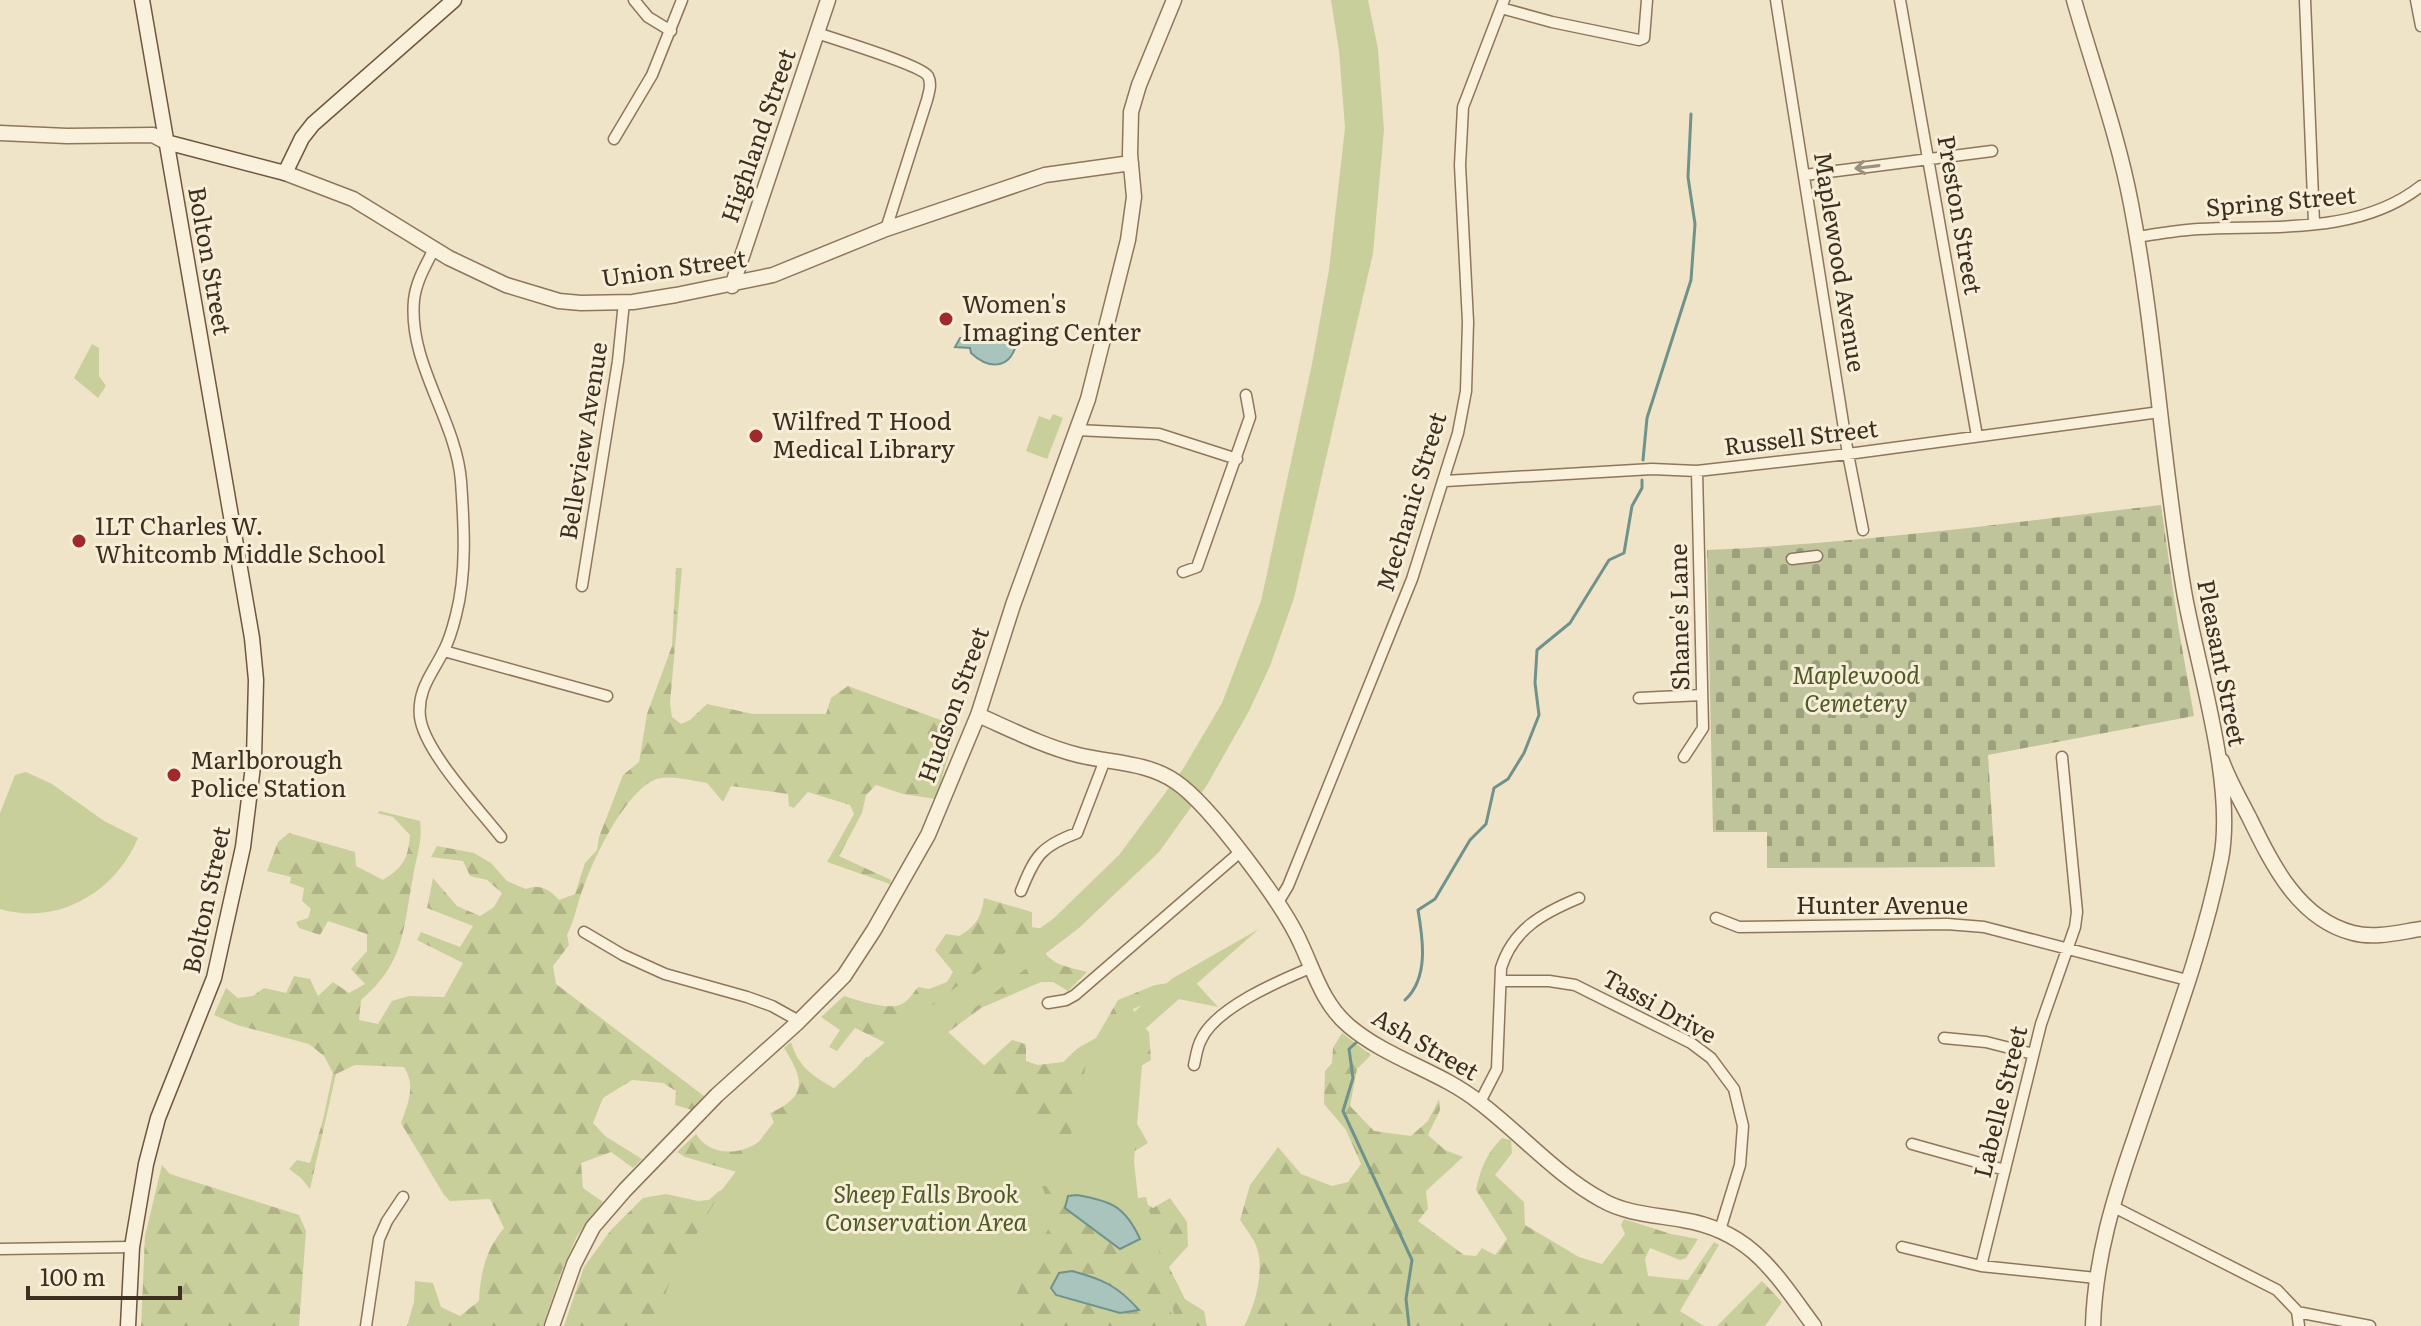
<svg xmlns="http://www.w3.org/2000/svg" width="2421" height="1326" viewBox="0 0 2421 1326" font-family="Literata,serif">
<style>
.forest{fill:url(#forest-firs)}
.cemetery{fill:url(#cemetery-stones)}
.park{fill:#c9cf9b}
.water{fill:#a9c4bc;stroke:#6f938a;stroke-width:2}
.lines{fill:none;stroke-linecap:round;stroke-linejoin:round}
.stream{stroke:#6f938a;stroke-width:3}
.minor-casing{stroke:#8d765c;stroke-width:13}
.tertiary-casing{stroke:#8d765c;stroke-width:17}
.secondary-casing{stroke:#6f573f;stroke-width:17}
.minor{stroke:#faf1dc;stroke-width:10}
.tertiary{stroke:#faf1dc;stroke-width:14}
.secondary{stroke:#faf1dc;stroke-width:14}
.oneway{stroke:#9c907e}
.poi-dot{fill:#9e2a2b;stroke:#f7eed8;stroke-width:3}
.labels{text-anchor:middle;stroke-width:6;stroke-linejoin:round;paint-order:stroke}
.street-label{font-size:24px;fill:#3d2e20;stroke:#f7eed8}
.poi-label{font-size:24px;fill:#3d2e20;stroke:#f7eed8;text-anchor:start}
.park-label{font-size:24px;font-style:italic;fill:#4d5a26;stroke:#f7eed8}
</style>
<defs>
<pattern id="forest-firs" width="22" height="20" patternUnits="userSpaceOnUse" patternTransform="scale(2)"><rect width="22" height="20" fill="#c9cf9b"/><path d="M5 1l3.5 6h-7zM16 11l3.5 6h-7z" fill="#aeb285"/></pattern>
<pattern id="cemetery-stones" width="16" height="16" patternUnits="userSpaceOnUse" patternTransform="scale(2)"><rect width="16" height="16" fill="#bfc49a"/><path d="M2 7V4a2 2 0 0 1 4 0v3zM10 15v-3a2 2 0 0 1 4 0v3z" fill="#9ca07d"/></pattern>
</defs>
<rect width="100%" height="100%" fill="#f0e4c8"/>
<!-- forest -->
<path class="forest" d="M676 568H682L670 703 672 717 681 724 690 720 707 704 753 714H826L831 698 848 686 957 726 936 799 903 794 876 785 866 795 862 813 839 856 891 880 890 884 827 862 854 814 850 805 808 792 794 808 789 806 788 794 731 786 723 802 707 783C691 781 667 773 652 781 624 796 596 854 585 883 577 902 576 917 567 935L569 945 553 966 556 984 704 1096 692 1110 675 1105 676 1091 663 1083 632 1080 603 1098 593 1123 605 1136 642 1159 633 1168 611 1152 581 1163 583 1188 603 1202 577 1236 562 1270 543 1326H407L414 1302 415 1281 433 1283 441 1307 460 1316 479 1301C480 1274 486 1249 504 1228L490 1199 450 1201 444 1195 401 1123C408 1103 416 1086 404 1067L355 1065 336 1074 310 1189 301 1178 289 1169 297 1160 310 1163 323 1120 333 1073 324 1056 309 1044 237 1025 214 1015 226 988 238 998 253 996 264 988 286 993 294 976 310 979 318 996 333 982 349 993 365 984 351 969 367 951V934L328 921 320 935 299 928 296 922 308 918 311 909 302 901 304 888 290 883 291 877 267 871 278 842 289 833 355 852 356 866 383 880C404 867 408 858 410 835L393 817 377 813 380 811 420 821C423 841 416 857 413 877 403 929 405 963 361 1000L359 1020 378 1024 392 1001 409 996 444 997 463 963 417 940 421 932 460 947 473 926 427 908 433 878 457 906 480 916 494 907 502 893 487 880 470 876 463 861 431 857 437 846 474 853 491 863 507 881 526 889C541 884 549 889 559 900L575 894 585 863 597 850 599 837 623 775 639 762 647 714 672 646Z
M984 898 1032 912V927L1059 932 1043 949C1051 966 1070 967 1087 972L1068 991 1053 982H1041L981 1008 931 1045 977 1072 1012 1040 1026 1044V1061L1038 1065 1063 1062 1078 1048 1096 1038 1118 1000 1155 985 1176 982 1188 974 1218 1007 1164 996 1133 1009 1136 1019 1149 1032 1151 1060 1136 1069 1132 1115 1148 1143 1125 1157 1132 1194 1153 1208 1170 1198 1187 1222 1188 1246 1169 1267 1185 1299 1204 1311 1207 1326H564L584 1267 611 1230 643 1198 666 1194 698 1201 709 1200 719 1191 739 1186 740 1173 685 1157 677 1152 696 1134C715 1164 759 1152 775 1125L770 1113C808 1096 804 1080 784 1048L791 1042C799 1068 813 1076 837 1090L866 1057H879L886 1043 855 1028 837 1051 829 1047 840 1030 821 1017 844 996C856 1000 888 1010 900 1005 908 1002 913 993 918 987L929 989 947 982 953 972 935 950 946 934 959 936C976 926 981 918 984 898Z
M1342 1033 1371 1055 1357 1069 1350 1106 1374 1131 1411 1136 1428 1121 1439 1099 1440 1110 1428 1135 1445 1150 1463 1157 1426 1191 1428 1209 1418 1221 1464 1255 1476 1256 1482 1248 1495 1255 1507 1239 1476 1190C1481 1168 1486 1154 1502 1138L1511 1140 1512 1153 1495 1175 1524 1202 1525 1225 1579 1257 1602 1264 1625 1234 1621 1225 1624 1219 1671 1234 1698 1239 1686 1258 1680 1260 1650 1248 1645 1259 1648 1276 1688 1280 1714 1242 1719 1245 1680 1311 1704 1326H1244C1256 1304 1266 1266 1255 1243 1251 1235 1245 1228 1240 1220L1250 1185 1278 1147 1301 1174 1332 1186 1348 1182 1361 1164 1346 1130 1324 1104 1325 1071 1332 1063 1333 1048Z
M162 1165 170 1174 299 1215 306 1231 299 1326H141L145 1236Z
M1762 1281 1782 1302 1765 1326H1717Z"/>
<!-- cemetery -->
<path class="cemetery" d="M2161 505 2178 625 2194 716 1988 755 1995 867 1767 868V832H1713L1707 550C1859 543 2010 523 2161 505Z"/>
<!-- park -->
<path class="park" d="M1331 0H1368L1378 49 1384 130 1373 253 1294 598 1270 666 1249 711 1207 785 1159 852 1079 928 946 1030 1069 1144 1089 1051 1173 978 1259 929 1145 1029 1134 1161 1138 1198 1146 1197 1177 1326 1126 1209 1060 1187 1042 1186 1054 1217 1001 1326H653L671 1279 721 1191 777 1118 789 1129 885 1042 956 987 1053 919 1119 855 1183 769 1222 703 1261 601 1312 364 1329 270 1345 128 1339 51Z
M92 344 99 348V376L106 386 98 398 74 378Z
M1053 414 1063 418 1047 459 1026 451 1039 416 1050 420Z
M26 772 52 784 104 821 138 838C115 892 59 926 0 909V813L15 775Z"/>
<!-- water -->
<path class="water" d="M978 336C991 335 1006 337 1016 345 1009 370 988 369 971 353L970 348 955 347 960 338 974 339Z
M1077 1195C1111 1201 1125 1206 1140 1239L1120 1249 1065 1208 1068 1196Z
M1072 1271C1102 1279 1118 1286 1139 1310L1120 1313 1056 1295 1051 1288 1059 1273Z"/>
<g class="lines">
<!-- stream -->
<path class="stream" d="M1643 460 1647 418 1691 280 1695 224 1688 177 1691 114
M1405 1000C1429 978 1423 939 1418 910L1435 899 1470 840 1486 824 1494 788 1508 779 1524 753 1539 715 1535 683 1537 650 1570 623 1609 560 1624 553 1632 506 1642 488V480
M1358 1041 1349 1049 1353 1078 1343 1111 1412 1260 1406 1299 1409 1326"/>
<!-- minor casing -->
<g class="minor-casing">
<path id="minor" d="M634 0 648 17 671 31
M1776 0 1848 454 1863 530
M1900 0 1977 436
M2305 0 2314 223
M2416 0 2421 26
M1501 8 1552 22 1639 40 1644 38 1647 0
M817 33C834 39 921 65 928 76 932 84 929 92 927 100L886 229
M614 139 652 75 682 0
M1805 175 1992 151
M2137 237C2157 234 2178 230 2199 229 2273 225 2359 235 2421 186
M434 249C426 265 416 281 414 300 408 364 456 419 461 481 464 524 467 573 456 615 453 627 450 639 444 650 433 673 417 689 420 717 424 751 479 809 501 837
M1077 430 1159 434 1237 459
M1445 481 1652 469 1697 471 1848 454 2160 412
M1792 559 1817 556
M1183 572 1197 567 1250 417 1246 395
M582 586 618 361 624 302
M444 651 607 696
M1639 698 1702 695
M1684 757 1703 728 1697 471
M1021 891C1035 856 1041 846 1077 833L1105 760
M1277 904 1288 886 1412 579 1458 433 1466 391 1468 322 1460 165 1463 107 1504 0
M1716 918 1739 927 1947 924 1984 927 2187 980
M584 932 623 955 665 974 747 997 772 1006 799 1021
M1502 981H1549L1575 985 1691 1043 1711 1058 1734 1089 1743 1126 1740 1165 1720 1230
M1048 1003 1066 1000 1075 995 1239 853
M1944 1038 1986 1042 2033 1054
M1194 1065C1196 1057 1197 1047 1201 1040 1215 1008 1279 981 1310 968
M1480 1102 1497 1069 1501 968C1513 929 1543 913 1579 898
M1912 1144 2005 1170
M2112 1206 2277 1290 2297 1311 2299 1326
M1902 1247 1981 1266 2096 1278
M0 1249 132 1247
M1981 1266 2041 1024 2075 927 2077 912 2062 757
M2297 1312 2370 1326
M366 1326 379 1239 387 1221 403 1197"/>
</g>
<!-- tertiary casing -->
<g class="tertiary-casing">
<path id="tertiary" d="M2074 0C2093 67 2118 135 2131 204 2156 334 2162 467 2185 597 2199 672 2235 785 2221 859 2202 953 2166 1044 2136 1134 2114 1197 2095 1258 2093 1326
M0 133 67 136 153 135 166 142
M285 173 353 199 449 258 506 285 559 301 581 303 633 302 676 295 773 275 886 229 1045 175 1131 163
M732 286 828 0
M978 715C1010 729 1043 746 1078 755 1111 763 1148 762 1176 782 1210 805 1284 905 1301 944 1315 974 1323 1004 1349 1026 1388 1059 1440 1071 1479 1102 1520 1133 1556 1175 1602 1200 1626 1214 1657 1215 1683 1220 1752 1231 1776 1275 1814 1326
M2222 761C2229 781 2240 799 2249 817 2272 864 2298 919 2353 933 2375 939 2400 932 2421 929
M552 1326 574 1264 593 1227 625 1190 717 1095 796 1024 844 976 874 930 928 835 978 715 1013 605 1088 399 1128 240 1134 197 1130 154 1131 112 1139 85 1174 0"/>
</g>
<!-- secondary casing -->
<g class="secondary-casing">
<path id="secondary" d="M166 142 285 173 302 138 313 124 454 0
M128 1326 132 1247 146 1164 158 1118 214 978 243 847 254 758 256 680 252 638 142 0"/>
</g>
<!-- minor -->
<use href="#minor" class="minor"/>
<!-- tertiary -->
<use href="#tertiary" class="tertiary"/>
<!-- secondary -->
<use href="#secondary" class="secondary"/>
</g>
<!-- one-way arrows -->
<defs><path id="oneway-shaft" d="M-6 0H5M1.5-3L5.5 0L1.5 3" fill="none" stroke-width="1.6" stroke-linecap="round" stroke-linejoin="round" transform="scale(2)"/></defs>
<use class="oneway" href="#oneway-shaft" transform="translate(1867 167) rotate(173)"/>
<!-- markers -->
<g class="poi-dot">
<circle cx="946" cy="319" r="8"/>
<circle cx="756" cy="436" r="8"/>
<circle cx="79" cy="541" r="8"/>
<circle cx="174" cy="775" r="8"/>
</g>
<g class="labels">
<!-- street labels -->
<g class="street-label">
<text transform="translate(759 136) rotate(-71)" y="8">Highland Street</text>
<text transform="translate(2281 202) rotate(-5)" y="8">Spring Street</text>
<text transform="translate(1959 215) rotate(80)" y="8">Preston Street</text>
<text transform="translate(209 261) rotate(80)" y="8">Bolton Street</text>
<text transform="translate(1839 262) rotate(81)" y="8">Maplewood Avenue</text>
<text transform="translate(674 269) rotate(-8)" y="8">Union Street</text>
<text transform="translate(1801 438) rotate(-7)" y="8">Russell Street</text>
<text transform="translate(584 441) rotate(-81)" y="8">Belleview Avenue</text>
<text transform="translate(1412 502) rotate(-73)" y="8">Mechanic Street</text>
<text transform="translate(1680 617) rotate(-91)" y="8">Shane's Lane</text>
<text transform="translate(2221 663) rotate(79)" y="8">Pleasant Street</text>
<text transform="translate(954 705) rotate(-70)" y="8">Hudson Street</text>
<text transform="translate(207 900) rotate(-78)" y="8">Bolton Street</text>
<text x="1882" y="914">Hunter Avenue</text>
<text transform="translate(1659 1007) rotate(29)" y="8">Tassi Drive</text>
<text transform="translate(1425 1045) rotate(30)" y="8">Ash Street</text>
<text transform="translate(2001 1102) rotate(-76)" y="8">Labelle Street</text>
</g>
<!-- poi labels -->
<g class="poi-label">
<text x="962" y="313">Women's<tspan x="962" dy="28">Imaging Center</tspan></text>
<text x="772" y="430">Wilfred T Hood<tspan x="772" dy="28">Medical Library</tspan></text>
<text x="95" y="535">1LT Charles W.<tspan x="95" dy="28">Whitcomb Middle School</tspan></text>
<text x="190" y="769">Marlborough<tspan x="190" dy="28">Police Station</tspan></text>
</g>
<!-- park labels -->
<g class="park-label">
<text x="1856" y="684">Maplewood<tspan x="1856" dy="28">Cemetery</tspan></text>
<text x="926" y="1203">Sheep Falls Brook<tspan x="926" dy="28">Conservation Area</tspan></text>
</g>
</g>
<!-- scale -->
<path d="M28 1286v12h152v-12" fill="none" stroke="#3d2e20" stroke-width="4"/>
<text x="40" y="1286" font-size="24" fill="#3d2e20" stroke="#f7eed8" stroke-width="6" paint-order="stroke">100 m</text>
</svg>
